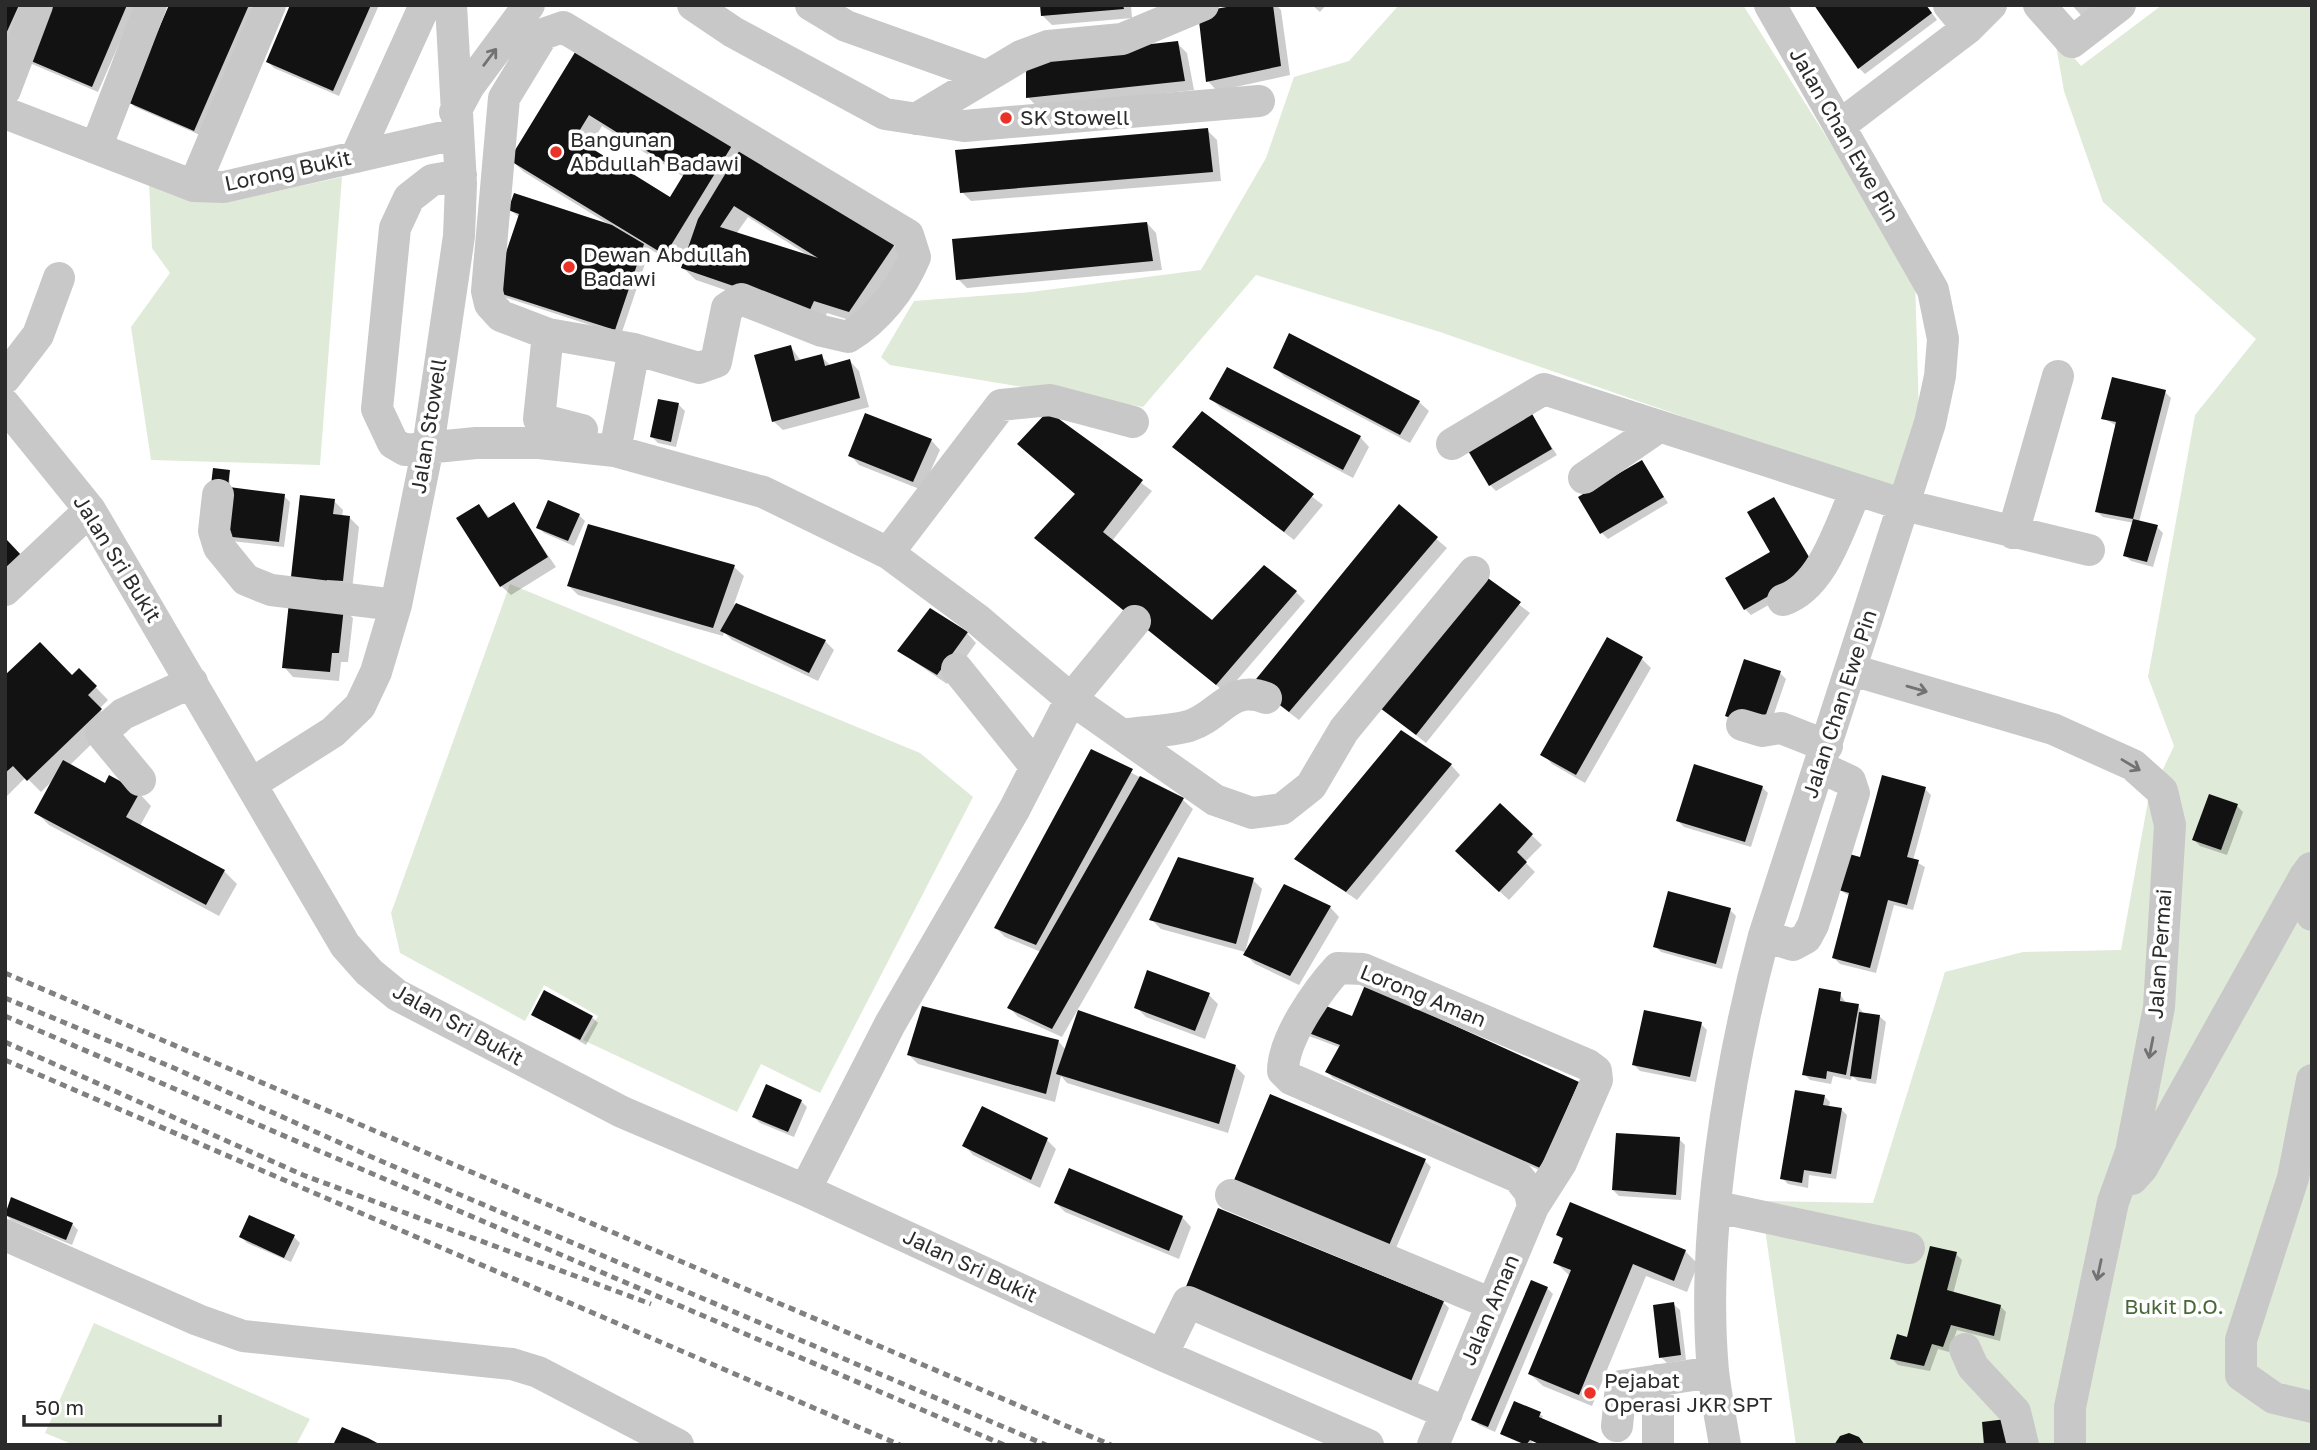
<svg xmlns="http://www.w3.org/2000/svg" width="2317" height="1450" viewBox="0 0 2317 1450" font-family="'Golos Text',sans-serif">
<style>
.green{fill:#dfead8}
.shadow{fill:#0003;fill-rule:evenodd}
.building{fill:#121212;fill-rule:evenodd}
.lines{fill:none;stroke-linecap:round;stroke-linejoin:round}
.minor{stroke:#c8c8c8;stroke-width:32}
.rail{stroke:#808080;stroke-width:5;stroke-dasharray:7 5;stroke-linecap:butt}
.oneway{stroke:#727272}
.poi-dot{fill:#ea3326;stroke:#fff;stroke-width:2.5}
.labels{text-anchor:middle;stroke-width:7;stroke-linejoin:round;paint-order:stroke}
.poi-label{font-size:21px;fill:#2b2b2b;stroke:#fff;text-anchor:start}
.street-label{font-size:21px;fill:#2b2b2b;stroke:#fff}
.park-label{font-size:21px;fill:#486838;stroke:#fff}
</style>
<rect width="100%" height="100%" fill="#fff"/>
<!-- green -->
<path class="green" d="M1399 5H1743L1915 277 1919 415 1896 491 1440 332 1256 275 1143 407 890 365 881 357 914 301 1031 292 1201 270 1266 158 1294 77 1349 61Z
M2162 5H2312V1445H1796L1761 1201 1873 1203 1945 972 2023 952 2121 950 2148 801 2174 746 2148 677 2195 415 2256 339 2103 202 2064 91 2054 34 2081 66Z
M342 177 320 465 151 460 131 327 170 273 152 248 149 182 223 203Z
M510 584 920 753 973 797 820 1093 761 1064 737 1112 583 1040 598 1016 544 985 525 1021 400 953 391 913Z
M94 1323 310 1419 296 1445H74L45 1433Z"/>
<!-- shadow -->
<path class="shadow" d="M5 5H27L5 53Z
M49 5H136L98 92 32 64 26 58Z
M249 5 254 11 200 135 135 107 129 101Z
M292 5H379L339 96 274 68 268 62Z
M1041 5H1131L1132 18 1052 25 1042 15Z
M1248 5H1276L1281 10 1290 75 1217 91 1208 81Z
M1312 5H1326L1320 12Z
M1926 5 1937 20 1865 74 1859 68Z
M2072 5H2105L2085 20Z
M1177 43 1187 53 1194 90 1037 107 1028 97Z
M578 51 894 246 907 258 862 324 827 313 822 323 696 280 683 268 687 252 678 266 650 249 621 335 501 296 519 217 510 210 610 225 524 172 511 160ZM602 126 684 177 671 199 589 148ZM748 217 809 256 736 234Z
M1207 130 1217 140 1221 181 971 201 962 192Z
M1147 223 1156 233 1162 270 967 288 958 279Z
M1290 335 1419 402 1429 411 1410 443 1285 377 1275 368Z
M791 347 801 361 821 356 831 366 850 361 859 371 869 407 783 430 773 421Z
M2165 392 2171 398 2139 522 2157 527 2163 533 2153 567 2131 561 2125 555 2134 523 2103 517 2096 511 2117 426 2103 418Z
M1211 399 1360 437 1369 447 1353 478 1221 408Z
M679 405 685 411 676 447 658 443 652 437Z
M1048 413 1152 491 1112 541 1212 623 1296 592 1305 601 1226 693 1046 548 1077 495Z
M1202 413 1323 505 1294 540 1174 447Z
M1530 414 1557 455 1496 491 1490 485Z
M931 440 940 450 922 490 859 465 850 455Z
M1642 462 1668 503 1608 539 1602 533Z
M229 471 230 488 216 487Z
M284 496 290 502 284 547 231 541 224 535Z
M1774 499 1820 576 1751 615 1745 609 1773 553Z
M334 501 343 510 342 517H349L359 527 352 590 302 595Z
M513 504 556 567 511 595 501 586 479 506 490 518Z
M1399 507 1447 548 1299 720 1264 693Z
M579 515 585 521 574 546 544 533 538 527Z
M589 526 734 567 744 576 734 604 825 641 834 650 818 681 732 640 724 632 723 636 578 595 569 586Z
M1485 578 1530 613 1426 743 1378 705Z
M343 609 353 618 348 662H341L339 681 293 677 284 667Z
M967 633 976 643 947 684 899 651Z
M1642 659 1651 668 1585 783 1552 764 1543 754Z
M79 670 108 700 99 709 113 723 69 766 106 786 139 793 151 806 140 826 224 871 237 884 219 916 49 825 36 812 52 781 41 792 26 777 5 798V678L72 677Z
M1780 673 1786 679 1767 734 1733 722 1727 716Z
M1092 752 1183 800 1193 809 1062 1037 1018 1017 1009 1007 1041 952 1005 937 996 928Z
M1451 765 1460 775 1357 900 1297 859Z
M1762 787 1768 793 1751 847 1684 827 1678 821Z
M1925 789 1931 795 1913 860 1925 867 1913 910 1894 905 1876 973 1840 964 1834 958 1850 896 1834 887Z
M1500 805 1542 845 1525 862 1535 872 1509 900 1466 861Z
M2237 806 2243 812 2227 855 2200 846 2194 840Z
M1253 880 1262 889 1245 952 1161 929 1152 920Z
M1330 907 1339 917 1299 985 1255 964 1246 955Z
M1730 910 1736 916 1722 969 1661 952 1655 946Z
M1840 994 1846 1003 1858 1006 1864 1014 1879 1016 1886 1022 1876 1084 1858 1081 1852 1076 1851 1080 1833 1076 1831 1084 1810 1080 1804 1074Z
M1209 995 1218 1004 1205 1039 1146 1017 1136 1007Z
M533 1014 592 1017 598 1023 586 1045Z
M1353 1018 1578 1083 1584 1089 1546 1173 1333 1078 1327 1072 1341 1048 1309 1036 1303 1030Z
M1701 1024 1707 1030 1696 1082 1640 1071 1634 1065Z
M1058 1041 1066 1050 1236 1067 1245 1076 1228 1133 1067 1083 1061 1076 1055 1102 918 1064 909 1055Z
M1824 1096 1830 1102 1829 1107 1841 1109 1847 1115 1836 1179 1809 1175 1808 1188 1788 1184 1782 1178Z
M801 1101 807 1107 794 1137 760 1123 754 1117Z
M1679 1139 1685 1145 1681 1200 1619 1196 1613 1190Z
M1047 1140 1056 1149 1040 1188 973 1155 964 1145Z
M1425 1161 1431 1167 1393 1255 1240 1191Z
M12 1199 72 1224 78 1230 72 1245 11 1220 5 1214Z
M1056 1203 1182 1217 1191 1227 1179 1259 1065 1212Z
M1558 1235 1685 1251 1698 1264 1687 1292 1646 1276 1592 1406 1543 1386 1530 1374 1570 1276 1555 1262 1564 1241Z
M241 1237H294L300 1243 291 1262 247 1243Z
M1956 1254 1962 1260 1953 1294 2000 1306 2006 1312 2000 1341 1957 1330 1949 1352 1938 1349 1930 1371 1898 1365 1892 1359 1908 1339Z
M1547 1288 1553 1294 1495 1432 1479 1425 1473 1419Z
M1191 1299 1443 1302 1449 1308 1415 1391Z
M1673 1304 1680 1310 1686 1360 1667 1363 1661 1357Z
M1515 1403 1543 1416 1531 1445 1502 1434Z"/>
<!-- building -->
<path class="building" d="M5 5H19L5 36Z
M47 5H127L92 87 24 58Z
M169 5H249L194 131 127 102Z
M290 5H371L333 91 266 62Z
M1040 5H1123L1124 9 1041 16Z
M1238 5H1273L1281 66 1206 82 1198 12Z
M1814 5H1926L1932 13 1858 69Z
M1178 41 1185 81 1026 98V58Z
M577 49 733 144 665 255 509 160ZM589 115 684 174 670 197 575 138Z
M1208 128 1213 172 960 193 955 150Z
M741 148 895 244 849 312 814 301 809 312 681 268 698 219ZM734 206 818 258 720 227Z
M514 193 612 225 644 244 615 330 493 291 519 214 508 210Z
M1147 222 1153 261 956 280 952 239Z
M1289 333 1420 401 1400 435 1273 368Z
M791 345 795 361 822 354 825 366 850 359 860 398 772 422 754 355Z
M1227 367 1361 436 1343 470 1209 399Z
M2112 377 2166 390 2133 519 2158 525 2147 562 2123 556 2133 519 2095 512 2116 422 2101 419Z
M658 399 679 403 671 442 650 437Z
M1048 411 1143 480 1103 532 1212 620 1264 565 1297 591 1216 685 1034 538 1075 494 1017 444Z
M1202 411 1314 494 1284 532 1172 447Z
M1531 412 1552 449 1489 486 1467 449Z
M865 413 932 439 913 482 848 456Z
M1642 460 1664 497 1600 534 1578 497Z
M213 468 230 470 228 487 211 485Z
M229 487 285 494 279 542 223 536Z
M300 495 335 499 333 514 350 516 343 581 327 580 326 590 290 586Z
M1774 497 1816 569 1744 610 1725 578 1770 552 1747 512Z
M548 500 580 514 568 541 536 528Z
M514 502 548 557 500 587 456 518 479 504 488 518Z
M1399 504 1438 537 1289 712 1252 684Z
M588 524 735 565 713 628 567 586Z
M7 540 22 556 8 569 5 567Z
M1485 576 1521 602 1416 735 1376 705Z
M289 602 344 607 339 653H332L330 672 282 668Z
M736 603 826 640 809 673 720 631Z
M930 608 968 632 937 675 897 651Z
M1607 637 1643 657 1576 775 1540 755Z
M40 642 72 675 79 668 97 686 88 695 102 709 27 781 13 766 5 773V675Z
M1744 659 1781 671 1761 729 1725 716Z
M1401 730 1452 764 1346 892 1294 859Z
M1091 749 1133 769 1036 945 994 928Z
M63 760 105 783 109 775 140 792 126 817 225 870 206 905 34 813Z
M1694 764 1763 786 1745 842 1676 821Z
M1882 775 1926 787 1907 857 1919 860 1907 905 1888 900 1870 968 1832 958 1849 893 1832 888 1842 852 1860 857Z
M1140 776 1184 798 1052 1029 1007 1008Z
M2209 794 2238 804 2221 850 2192 840Z
M1500 803 1533 834 1517 852 1527 862 1499 892 1455 851Z
M1178 857 1254 878 1236 944 1149 920Z
M1284 884 1331 906 1290 976 1243 955Z
M1668 891 1731 908 1716 964 1653 947Z
M1147 970 1210 993 1195 1031 1134 1008Z
M1365 985 1579 1082 1540 1168 1325 1072 1340 1045 1301 1030 1313 1001 1352 1016Z
M1819 988 1841 992 1840 1001 1859 1004 1846 1075 1827 1071 1826 1079 1802 1075Z
M544 990 593 1016 580 1040 531 1015Z
M922 1006 1059 1040 1046 1094 907 1055Z
M1078 1010 1236 1065 1219 1124 1056 1074Z
M1644 1010 1702 1022 1690 1077 1632 1065Z
M1859 1012 1880 1015 1871 1079 1850 1076Z
M766 1084 802 1100 788 1132 752 1117Z
M1795 1090 1825 1095 1823 1105 1842 1108 1831 1174 1804 1170 1802 1183 1780 1179Z
M1270 1094 1426 1159 1387 1250 1232 1185Z
M982 1106 1048 1138 1031 1180 962 1146Z
M1616 1133 1680 1137 1676 1195 1612 1190Z
M1069 1168 1183 1216 1169 1251 1054 1203Z
M11 1197 73 1223 66 1240 5 1215Z
M1570 1202 1686 1250 1674 1281 1633 1264 1579 1395 1528 1374 1571 1270 1553 1263 1563 1238 1556 1235Z
M1218 1208 1444 1301 1409 1386 1183 1294Z
M249 1215 295 1235 284 1258 239 1237Z
M1930 1246 1957 1252 1947 1290 2001 1305 1994 1336 1951 1325 1943 1347 1932 1344 1924 1366 1890 1359 1897 1334 1907 1337Z
M1531 1280 1548 1287 1488 1427 1471 1420Z
M1674 1302 1681 1355 1659 1358 1653 1305Z
M1514 1401 1541 1412 1539 1417 1604 1445H1541L1530 1440 1526 1445 1500 1434Z
M2006 1419 2008 1445H1984L1982 1422Z
M342 1427 368 1438 381 1445H333Z
M1849 1433 1859 1437 1865 1445H1834L1840 1436Z"/>
<g class="lines">
<!-- minor -->
<path class="minor" d="M693 5 733 32 885 114 964 126 1259 101
M811 5 846 26 986 76
M1949 5 1968 28
M2039 5 2072 42 2120 5
M563 27 908 235 915 257C902 288 878 319 848 337L822 331 741 299 727 308 716 362 699 368 634 349 548 334 501 316 490 304 487 291 504 98 543 34Z
M5 90 37 5
M455 112 469 86 529 5
M5 113 194 186 224 187 456 134
M916 119 1021 56 1048 46 1122 39 1203 5
M1839 126 1968 28 1991 5
M96 148 151 5
M356 157 425 5
M461 175 432 180 409 198 395 228 377 409 393 443 405 450 476 443H539L615 451 763 492 888 553 977 619 1071 699 1215 800 1252 813 1282 809 1311 786 1344 730 1474 572
M194 186 270 5
M548 334 539 419 582 430
M5 378 38 335 59 278
M5 405 90 510 345 945 369 972 397 995 622 1112 805 1190 1162 1355 1368 1445
M1452 444 1544 389 1904 505 2089 550
M615 451 634 349
M1584 478 1657 428
M218 495 214 531 219 547 246 580 271 590 396 605
M2013 533 2058 376
M888 553 1001 405 1050 400 1133 422
M5 590 90 510
M1783 600C1823 587 1840 526 1856 490
M957 669 1036 767
M1852 670 2053 729 2133 765 2162 791 2170 825 2159 1007 2131 1152 2113 1202 2070 1407V1445
M1742 725 1762 731 1781 728 1827 746
M1123 735C1144 731 1168 732 1189 726 1221 716 1229 684 1266 698
M140 780 101 733 123 714 192 682
M251 784 333 732 360 706 376 672 396 605 428 447 459 236 461 184 451 5
M2311 868 2305 876 2312 915
M1764 936 1793 945 1806 938 1813 925 1854 793 1850 781 1820 767
M2312 1080 2293 1178 2241 1340V1375L2274 1398 2312 1407
M2132 1179 2142 1168 2305 876
M805 1190 890 1024 1014 810 1071 699 1135 621
M1231 1195 1492 1304
M1717 1207 1909 1248
M5 1235 198 1320 243 1336 512 1364 538 1372 678 1445
M1965 1349 1973 1367 2015 1412 2023 1445
M1162 1355 1188 1302 1447 1413
M1658 1380V1445
M1617 1426 1621 1386 1713 1372
M1433 1445 1533 1207 1530 1192 1518 1177 1291 1079 1283 1071C1283 1039 1317 991 1338 968L1363 969 1588 1065 1596 1071 1597 1080 1561 1163 1533 1207
M1725 1445C1721 1421 1716 1396 1713 1371 1701 1236 1729 1067 1764 936L1930 423 1940 376 1943 339 1933 290 1770 5"/>
<!-- rail -->
<path class="rail" d="M5 973 1111 1445
M5 998 174 1068 367 1155 1046 1445
M5 1016 1004 1445
M5 1042 303 1175 651 1304
M5 1060 900 1445"/>
</g>
<!-- one-way arrows -->
<defs><path id="oneway-shaft" d="M-6 0H5M1.5-3L5.5 0L1.5 3" fill="none" stroke-width="1.6" stroke-linecap="round" stroke-linejoin="round" transform="scale(1.75)"/></defs>
<g class="oneway">
<use href="#oneway-shaft" transform="translate(490 57) rotate(-53)"/>
<use href="#oneway-shaft" transform="translate(1917 689) rotate(16)"/>
<use href="#oneway-shaft" transform="translate(2131 765) rotate(31)"/>
<use href="#oneway-shaft" transform="translate(2151 1048) rotate(101)"/>
<use href="#oneway-shaft" transform="translate(2099 1270) rotate(102)"/>
</g>
<!-- markers -->
<g class="poi-dot">
<circle cx="1006" cy="118" r="7"/>
<circle cx="556" cy="152" r="7"/>
<circle cx="569" cy="267" r="7"/>
<circle cx="1590" cy="1393" r="7"/>
</g>
<g class="labels">
<!-- poi labels -->
<g class="poi-label">
<text x="1020" y="125">SK Stowell</text>
<text x="570" y="147">Bangunan<tspan x="570" dy="24">Abdullah Badawi</tspan></text>
<text x="583" y="262">Dewan Abdullah<tspan x="583" dy="24">Badawi</tspan></text>
<text x="1604" y="1388">Pejabat<tspan x="1604" dy="24">Operasi JKR SPT</tspan></text>
</g>
<!-- street labels -->
<g class="street-label">
<text transform="translate(1844 135) rotate(60)" y="7">Jalan Chan Ewe Pin</text>
<text transform="translate(288 171) rotate(-12)" y="7">Lorong Bukit</text>
<text transform="translate(429 426) rotate(-81)" y="7">Jalan Stowell</text>
<text transform="translate(117 559) rotate(58)" y="7">Jalan Sri Bukit</text>
<text transform="translate(1840 704) rotate(-72)" y="7">Jalan Chan Ewe Pin</text>
<text transform="translate(2160 954) rotate(-86)" y="7">Jalan Permai</text>
<text transform="translate(1423 996) rotate(22)" y="7">Lorong Aman</text>
<text transform="translate(458 1025) rotate(29)" y="7">Jalan Sri Bukit</text>
<text transform="translate(970 1266) rotate(25)" y="7">Jalan Sri Bukit</text>
<text transform="translate(1490 1310) rotate(-67)" y="7">Jalan Aman</text>
</g>
<!-- park labels -->
<g class="park-label">
<text x="2174" y="1314">Bukit D.O.</text>
</g>
</g>
<!-- border -->
<rect width="2317" height="1450" fill="none" stroke="#2b2b2b" stroke-width="14"/>
<!-- scale -->
<path d="M24 1415v10h196v-10" fill="none" stroke="#2b2b2b" stroke-width="3.5"/>
<text x="35" y="1415" font-size="21" fill="#2b2b2b" stroke="#ffffff" stroke-width="5" paint-order="stroke">50 m</text>
</svg>
